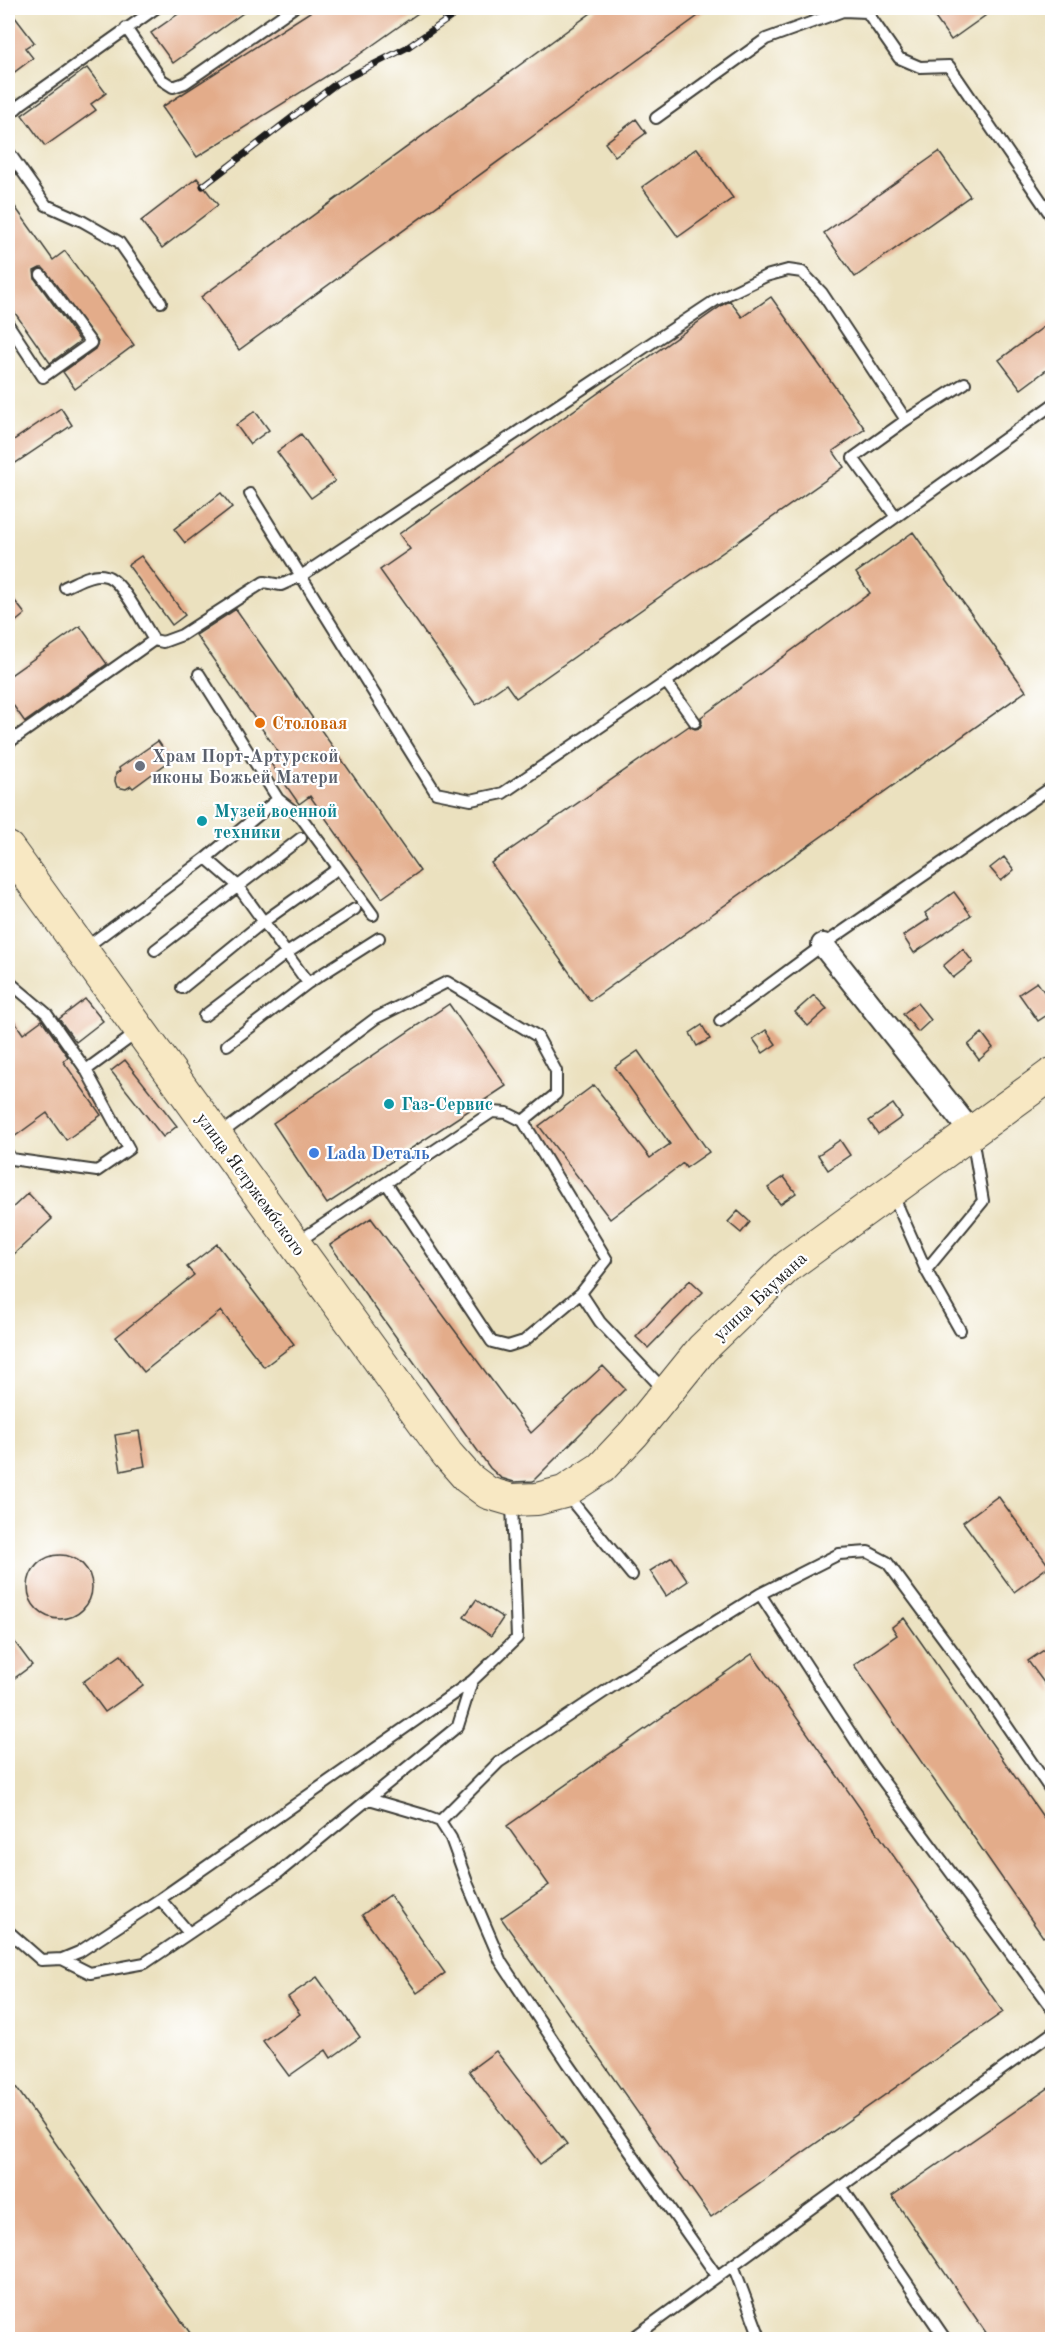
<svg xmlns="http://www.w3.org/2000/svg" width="1060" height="2347" viewBox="0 0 1060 2347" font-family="'Old Standard TT',serif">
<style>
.building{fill:#e3ac8a}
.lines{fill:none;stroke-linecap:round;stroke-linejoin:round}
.lane-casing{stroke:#3b3a34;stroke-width:14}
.street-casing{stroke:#3b3a34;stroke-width:26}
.secondary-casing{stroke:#3b3a34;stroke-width:34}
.lane{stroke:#fff;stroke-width:10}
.street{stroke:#fff;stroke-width:22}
.secondary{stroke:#f8e8c3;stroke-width:32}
.rail-casing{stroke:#1c1c1c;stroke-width:7}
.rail{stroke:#fff;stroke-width:4.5;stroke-dasharray:14;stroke-linecap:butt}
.food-dot{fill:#e8710a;stroke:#fff;stroke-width:2}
.worship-dot{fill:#6b7280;stroke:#fff;stroke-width:2}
.culture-dot{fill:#0f9aa8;stroke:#fff;stroke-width:2}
.shop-dot{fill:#3f7fe0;stroke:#fff;stroke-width:2}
.labels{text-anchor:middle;stroke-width:4.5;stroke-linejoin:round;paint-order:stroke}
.food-label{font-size:18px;font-weight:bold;fill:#c56008;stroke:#fff;text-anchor:start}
.worship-label{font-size:18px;font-weight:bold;fill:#5b616d;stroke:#fff;text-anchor:start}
.culture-label{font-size:18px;font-weight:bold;fill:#0d838f;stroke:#fff;text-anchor:start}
.shop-label{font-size:18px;font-weight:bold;fill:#366cbe;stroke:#fff;text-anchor:start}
.street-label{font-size:18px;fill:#1c1c1c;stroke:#fff}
</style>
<rect width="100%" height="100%" fill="#fff"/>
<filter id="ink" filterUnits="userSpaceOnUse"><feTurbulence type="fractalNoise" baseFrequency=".0167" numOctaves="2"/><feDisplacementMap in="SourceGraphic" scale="12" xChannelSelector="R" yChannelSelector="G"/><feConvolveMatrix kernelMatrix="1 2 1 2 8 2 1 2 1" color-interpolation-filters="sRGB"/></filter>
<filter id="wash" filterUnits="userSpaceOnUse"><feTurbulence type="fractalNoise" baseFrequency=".008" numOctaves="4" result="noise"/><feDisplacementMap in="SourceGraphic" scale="24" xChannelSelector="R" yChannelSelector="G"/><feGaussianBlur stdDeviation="1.35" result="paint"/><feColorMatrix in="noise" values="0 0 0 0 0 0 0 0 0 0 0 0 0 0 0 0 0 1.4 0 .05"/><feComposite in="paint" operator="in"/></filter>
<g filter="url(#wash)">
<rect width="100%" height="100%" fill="#ebe1bf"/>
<g id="blocks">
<!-- building -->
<path class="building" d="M8 8 34 42 25 48 33 58 8 77Z
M187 8H250L173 63 151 33Z
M316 8H425L346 64 197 157 162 107Z
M598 8H709L239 350 201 297Z
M928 8H996L951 40Z
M87 68 106 93 91 104 96 110 45 146 22 115Z
M636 119 646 133 615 156 605 143Z
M697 148 733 198 678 237 642 187Z
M939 152 970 196 855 277 824 233Z
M197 178 218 205 162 248 141 221Z
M8 197 53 260 65 251 134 345 75 389 63 372 95 349 98 342 43 268H40L34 271 35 279 80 341 50 363 8 303Z
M771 297 865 429 833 451 844 467 516 698 506 684 476 705 380 570 410 549 399 534 724 304 730 301 742 317Z
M1053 320V365L1021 389 999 360Z
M61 408 72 425 8 468V444Z
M255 411 269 430 250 444 236 425Z
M301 434 335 481 311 498 277 452Z
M221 493 232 507 185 543 174 529Z
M913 532 1026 691 590 1001 491 863 689 726 695 729 700 728 702 722 701 717 870 593 856 573Z
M141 556 185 615 172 625 128 565Z
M8 592 25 614 8 628Z
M236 609 420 871 382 898 310 796 299 804 269 761 279 753 196 635Z
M80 626 107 664 25 722 8 698V677Z
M158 741 171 760 133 788 131 786 126 789 117 787 115 781 116 773 120 771 119 768Z
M1004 857 1014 870 1001 881 990 868Z
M954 892 971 915 914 953 903 936 929 919 925 913Z
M963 949 973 962 953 978 943 966Z
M1037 982 1053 1004V1011L1038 1021 1019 994Z
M814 995 827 1009 808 1026 795 1012Z
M85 999 103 1021 76 1042 59 1019Z
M917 1003 931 1020 918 1032 903 1014Z
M449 1004 506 1086 327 1204 273 1123Z
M8 1012 23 1034 42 1020 68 1057 63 1061 101 1115 66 1140 47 1113 14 1137 8 1128Z
M702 1025 710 1039 697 1046 690 1033Z
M766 1030 776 1044 763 1053 753 1039Z
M982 1033 993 1048 979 1060 968 1045Z
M638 1051 709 1152 686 1168 683 1163 610 1219 539 1126 594 1085 650 1158 670 1144 615 1067Z
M125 1060 177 1126 163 1137 111 1071Z
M893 1104 902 1117 878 1134 869 1121Z
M840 1140 850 1155 828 1170 818 1155Z
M784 1177 796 1193 780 1204 768 1188Z
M28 1193 52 1219 14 1254 8 1247V1212Z
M738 1211 750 1222 741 1233 728 1222Z
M371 1218 531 1433 603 1366 625 1389 533 1481 514 1482 501 1478 490 1468 330 1245Z
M217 1244 294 1344 264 1367 221 1311 144 1372 116 1337 194 1275 187 1267Z
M690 1280 703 1292 648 1348 636 1337Z
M139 1431 145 1466 121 1471 115 1435Z
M998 1496 1049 1566 1014 1592 963 1522Z
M28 1587a32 32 0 1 1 64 0a32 32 0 1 1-64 0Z
M672 1557 688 1581 666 1596 650 1571Z
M476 1600 503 1618 491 1636 464 1617Z
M904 1618 1053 1831V1930L1043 1937 854 1665 897 1635 892 1627Z
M8 1633 32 1665 8 1683Z
M1053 1644V1695L1028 1661Z
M752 1654 1003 2012 711 2217 501 1918 549 1885 507 1826Z
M121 1655 143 1685 105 1712 83 1682Z
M390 1895 445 1973 417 1993 362 1915Z
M317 1977 360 2037 331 2058 326 2050 289 2076 263 2041 300 2014 288 1997Z
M496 2051 567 2144 540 2164 469 2071Z
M8 2076 195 2340H8Z
M1053 2085V2340H991L892 2196Z"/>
</g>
</g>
<g filter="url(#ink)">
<use href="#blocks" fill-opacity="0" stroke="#3b3a34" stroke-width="1.5"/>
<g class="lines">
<!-- lane casing -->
<g class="lane-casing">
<path id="lane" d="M126 28 162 80 173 87 185 83 293 8
M8 116 21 104 156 8
M656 118 766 39 843 11 867 12 899 58 920 67 949 66 1052 217
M8 151 46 205 82 221 119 242 161 302
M8 324 43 377 91 343 41 275
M250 494 436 793 471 800 503 793 666 682 1052 405
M896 517 853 458 906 420 965 383
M154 640 163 642 182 635 264 582 281 585 301 576 716 300 766 276 788 270 802 272 822 293 906 420
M666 682 695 722
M8 743 154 640C144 625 122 580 106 576 92 572 77 582 65 587
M278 799 301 817 373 915
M206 858 237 885 308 983
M85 948 206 858 278 799 199 674
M155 950 301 838
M8 981 46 1013 86 1070 129 1149 97 1171 11 1159 8 1154
M182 988 263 922 333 872
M204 1016 287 953 355 909
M720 1021 823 945 1052 787
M227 1045 308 983 379 938
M86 1070 138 1032
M219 1135 376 1018 447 982 537 1036 556 1071V1094L523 1121
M387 1184 492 1342 508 1346 524 1341 581 1293
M892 1193 926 1270
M296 1243 492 1112 507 1113 523 1121 607 1260 581 1293 600 1322 664 1390
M960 1330 926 1270 983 1201 972 1137
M566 1494 632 1575
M760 1594 872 1766 1052 2009
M369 1799 424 1815 440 1821 451 1838 468 1885 501 1962 568 2063 717 2276
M440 1821 499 1762 622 1680 760 1594 839 1554 868 1552 887 1562 989 1700 1052 1792
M160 1899 189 1933
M8 1931 41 1960 62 1959 79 1952 160 1899 472 1681 517 1638 512 1504
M62 1959 90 1973 145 1963 278 1873 458 1726 472 1681
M841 2186 946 2340
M733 2265 761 2340
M630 2340 1052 2033"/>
</g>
<!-- street casing -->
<g class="street-casing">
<path id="street" d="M823 945 971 1132"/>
</g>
<!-- secondary casing -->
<g class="secondary-casing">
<path id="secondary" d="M8 848 447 1454 468 1478 488 1493 512 1500 537 1499 564 1492 601 1468 634 1433 702 1349 788 1266 1052 1074"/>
</g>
<!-- lane -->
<use href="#lane" class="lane"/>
<!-- street -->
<use href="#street" class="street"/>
<!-- secondary -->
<use href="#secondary" class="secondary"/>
<!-- rail casing -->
<g class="rail-casing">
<path id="rail" d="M203 186 337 83 408 47 464 8"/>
</g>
<!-- rail -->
<use href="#rail" class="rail"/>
</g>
</g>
<!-- markers -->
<circle class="food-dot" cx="260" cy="723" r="6"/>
<circle class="worship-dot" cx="140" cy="766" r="6"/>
<g class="culture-dot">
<circle cx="202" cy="821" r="6"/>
<circle cx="389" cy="1104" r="6"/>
</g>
<circle class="shop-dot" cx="314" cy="1153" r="6"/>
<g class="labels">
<!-- food labels -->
<g class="food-label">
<text x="272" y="729">Столовая</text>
</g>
<!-- worship labels -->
<g class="worship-label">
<text x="152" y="762">Храм Порт-Артурской<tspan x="152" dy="21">иконы Божьей Матери</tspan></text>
</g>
<!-- culture labels -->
<g class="culture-label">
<text x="214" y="817">Музей военной<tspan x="214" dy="21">техники</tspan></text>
<text x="401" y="1110">Газ-Сервис</text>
</g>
<!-- shop labels -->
<g class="shop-label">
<text x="326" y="1159">Lada Dеталь</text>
</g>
<!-- street labels -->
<g class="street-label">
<text transform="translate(251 1184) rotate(54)" y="6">улица Ястржембского</text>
<text transform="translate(760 1296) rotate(-43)" y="6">улица Баумана</text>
</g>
</g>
<!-- margin -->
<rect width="1060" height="2347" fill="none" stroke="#fff" stroke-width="30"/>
</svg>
